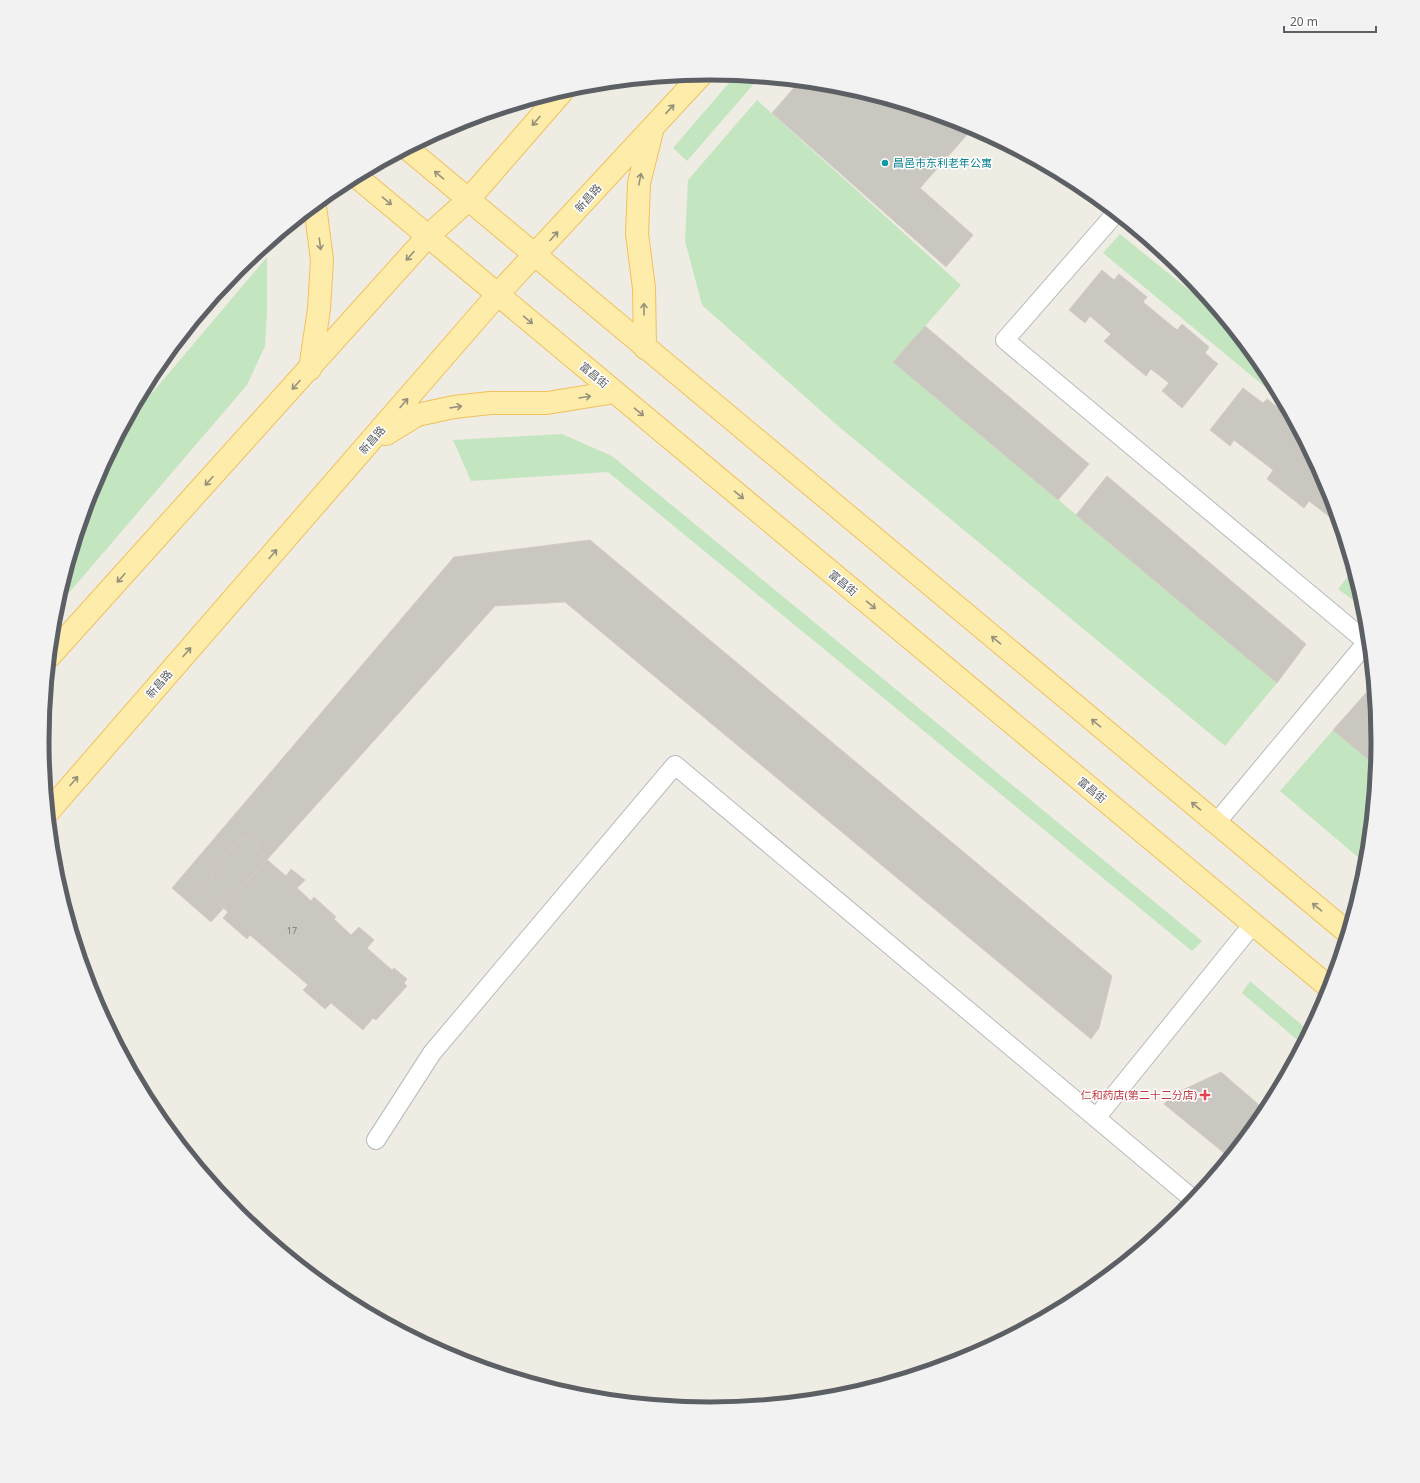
<svg xmlns="http://www.w3.org/2000/svg" width="1420" height="1483" viewBox="0 0 1420 1483" font-family="'Noto Sans','Noto Sans SC',sans-serif">
<style>
.green{fill:#c3e6c1}
.building{fill:#cac7c1;stroke:#d3cdc3}
.lines{fill:none;stroke-linecap:round;stroke-linejoin:round}
.lane-casing{stroke:#b7babe;stroke-width:20}
.street-casing{stroke:#b7babe;stroke-width:24}
.primary-casing{stroke:#f0c05c;stroke-width:24}
.lane{stroke:#fff;stroke-width:18}
.street{stroke:#fff;stroke-width:22}
.primary{stroke:#feedaa;stroke-width:22}
.oneway{stroke:#95917d}
.culture-dot{fill:#0f9aa8;stroke:#fff;stroke-width:1.5}
.health-dot{fill:#e0444e;stroke:#fff;stroke-width:1.5}
.labels{text-anchor:middle;stroke-width:3;stroke-linejoin:round;paint-order:stroke}
.number-label{font-size:9px;fill:#787a7c}
.culture-label{font-size:11px;fill:#0d838f;stroke:#fff;text-anchor:start}
.street-label{font-size:11px;fill:#5c6065;stroke:#fff}
.health-label{font-size:11px;fill:#be3a42;stroke:#fff;text-anchor:end}
.rim{fill:none;stroke:#5c6065;stroke-width:5}
</style>
<rect width="100%" height="100%" fill="#efece4"/>
<!-- green -->
<path class="green" d="M735 76 759 78 687 161 673 148Z
M757 100 961 285 894 362 1277 683 1225 746 838 426 702 305 685 241 688 180Z
M1120 234 1220 315 1266 371 1282 401 1103 253Z
M267 257V313L265 346 247 385 56 608 93 486 125 425Z
M562 434 612 456 1202 941 1192 951 608 472 471 481 453 440Z
M1353 570 1365 609 1338 589Z
M1333 730 1376 766 1366 864 1280 791Z
M1250 981 1309 1031 1302 1044 1242 993Z"/>
<!-- building -->
<path class="building" d="M799 82 841 86 966 124 973 128 920 188 973 235 946 267 772 113Z
M1102 270 1114 280 1119 274 1147 297 1143 302 1177 330 1182 324 1209 347 1205 353 1218 364 1182 408 1162 391 1169 383 1151 369 1146 376 1104 341 1111 334 1090 316 1085 323 1069 310Z
M925 326 1089 464 1058 500 893 362Z
M1243 388 1263 403 1267 399 1291 418 1296 427 1294 429 1299 432 1327 486 1339 524 1309 501 1304 508 1267 479 1273 470 1234 440 1230 446 1210 430Z
M1107 476 1306 644 1277 683 1076 515Z
M590 540 1112 976 1099 1028 1091 1039 565 602 495 606 211 922 172 888 454 557Z
M1366 693 1374 699 1378 742 1376 766 1333 730Z
M248 836 260 846 257 851 286 876 291 869 305 880 297 888 311 901 314 897 336 917 334 919 351 935 359 927 374 940 367 948 392 970 394 968 407 979 404 983 407 986 376 1020 373 1018 363 1030 331 1003 325 1009 303 990 308 985 250 935 247 939 223 918 228 912 202 889 213 877 210 874 241 837 245 840Z
M1221 1072 1266 1111 1229 1157 1164 1104 1174 1094Z"/>
<g class="lines">
<!-- lane casing -->
<g class="lane-casing">
<path id="lane" d="M1115 214 1005 340 1368 643
M1216 823 1367 642
M1096 1118 1253 924
M376 1140 432 1053 675 765 1194 1200"/>
</g>
<!-- street casing -->
<g class="street-casing">
<path id="street" d="M1367 642 1368 641"/>
</g>
<!-- primary casing -->
<g class="primary-casing">
<path id="primary" d="M408 149 1347 932
M357 177 1330 988
M645 348 644 288 637 234 639 183 652 131
M310 369 319 309 322 260 315 206
M386 434 417 415 454 407 490 403H547L615 392
M50 656 428 236 468 200 562 92
M49 811 498 294 702 74"/>
</g>
<!-- lane -->
<use href="#lane" class="lane"/>
<!-- street -->
<use href="#street" class="street"/>
<!-- primary -->
<use href="#primary" class="primary"/>
</g>
<!-- one-way arrows -->
<defs><path id="oneway-shaft" d="M-6 0H5M1.5-3L5.5 0L1.5 3" fill="none" stroke-width="1.6" stroke-linecap="round" stroke-linejoin="round"/></defs>
<g class="oneway">
<use href="#oneway-shaft" transform="translate(670 109) rotate(-47)"/>
<use href="#oneway-shaft" transform="translate(536 121) rotate(131)"/>
<use href="#oneway-shaft" transform="translate(439 175) rotate(-140)"/>
<use href="#oneway-shaft" transform="translate(640 179) rotate(-79)"/>
<use href="#oneway-shaft" transform="translate(387 201) rotate(40)"/>
<use href="#oneway-shaft" transform="translate(554 236) rotate(-48)"/>
<use href="#oneway-shaft" transform="translate(320 244) rotate(83)"/>
<use href="#oneway-shaft" transform="translate(410 256) rotate(132)"/>
<use href="#oneway-shaft" transform="translate(644 309) rotate(-91)"/>
<use href="#oneway-shaft" transform="translate(528 320) rotate(40)"/>
<use href="#oneway-shaft" transform="translate(296 385) rotate(132)"/>
<use href="#oneway-shaft" transform="translate(585 397) rotate(-9)"/>
<use href="#oneway-shaft" transform="translate(404 403) rotate(-49)"/>
<use href="#oneway-shaft" transform="translate(456 407) rotate(-8)"/>
<use href="#oneway-shaft" transform="translate(639 412) rotate(40)"/>
<use href="#oneway-shaft" transform="translate(209 481) rotate(132)"/>
<use href="#oneway-shaft" transform="translate(739 495) rotate(40)"/>
<use href="#oneway-shaft" transform="translate(273 554) rotate(-49)"/>
<use href="#oneway-shaft" transform="translate(121 578) rotate(132)"/>
<use href="#oneway-shaft" transform="translate(871 605) rotate(40)"/>
<use href="#oneway-shaft" transform="translate(996 640) rotate(-140)"/>
<use href="#oneway-shaft" transform="translate(187 652) rotate(-49)"/>
<use href="#oneway-shaft" transform="translate(1096 723) rotate(-140)"/>
<use href="#oneway-shaft" transform="translate(74 781) rotate(-49)"/>
<use href="#oneway-shaft" transform="translate(1196 806) rotate(-140)"/>
<use href="#oneway-shaft" transform="translate(1317 907) rotate(-140)"/>
</g>
<!-- markers -->
<circle class="culture-dot" cx="885" cy="163" r="4"/>
<path class="health-dot" d="M1203 1089h4v4h4v4h-4v4h-4v-4h-4v-4h4z"/>
<g class="labels">
<!-- number labels -->
<g class="number-label">
<text x="292" y="934">17</text>
</g>
<!-- culture labels -->
<g class="culture-label">
<text x="893" y="167">昌邑市东利老年公寓</text>
</g>
<!-- street labels -->
<g class="street-label">
<text transform="translate(588 198) rotate(-48)" y="4">新昌路</text>
<text transform="translate(594 375) rotate(40)" y="4">富昌街</text>
<text transform="translate(372 440) rotate(-49)" y="4">新昌路</text>
<text transform="translate(843 583) rotate(40)" y="4">富昌街</text>
<text transform="translate(159 684) rotate(-49)" y="4">新昌路</text>
<text transform="translate(1092 790) rotate(40)" y="4">富昌街</text>
</g>
<!-- health labels -->
<g class="health-label">
<text x="1197" y="1099">仁和药店(第二十二分店)</text>
</g>
</g>
<!-- crop -->
<path d="M0 0H1420V1483H0ZM49 741a661 661 0 1 1 1322 0a661 661 0 1 1-1322 0Z" fill="#f2f2f3" fill-rule="evenodd"/>
<path class="rim" d="M49 741a661 661 0 1 1 1322 0a661 661 0 1 1-1322 0Z"/>
<!-- scale -->
<path d="M1284 26v6h92v-6" fill="none" stroke="#5c6065" stroke-width="2"/>
<text x="1290" y="26" font-size="12" fill="#5c6065" stroke="#ffffff" stroke-width="3" paint-order="stroke">20 m</text>
</svg>
